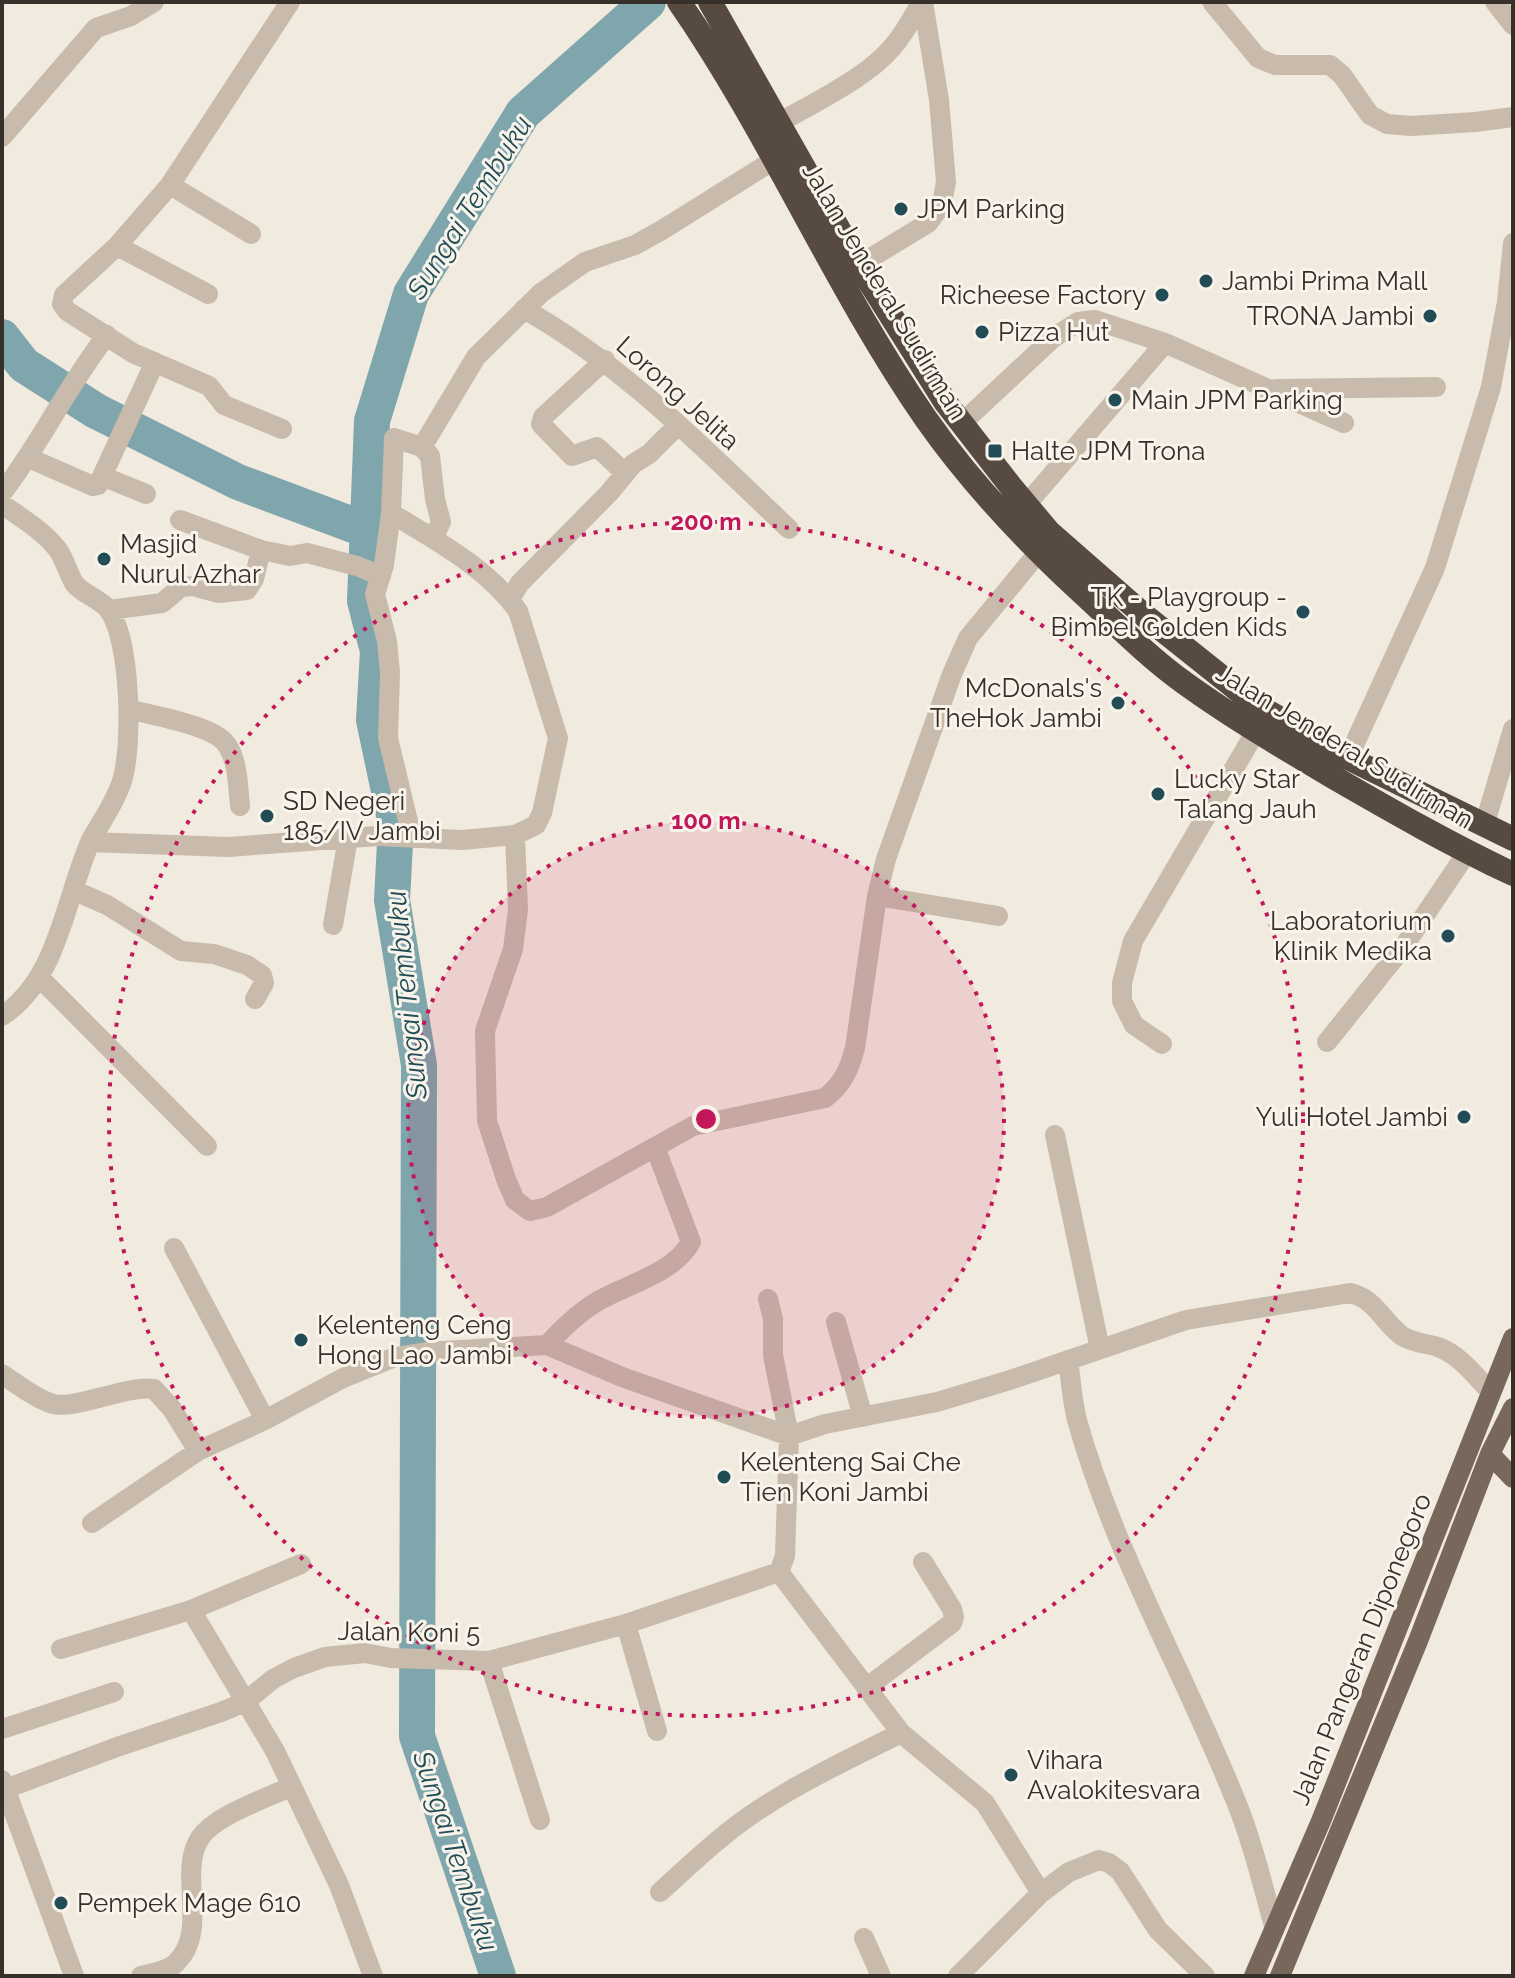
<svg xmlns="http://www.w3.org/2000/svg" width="1515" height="1978" viewBox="0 0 1515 1978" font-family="Raleway,sans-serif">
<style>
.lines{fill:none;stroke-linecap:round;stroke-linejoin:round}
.river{stroke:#7fa6ac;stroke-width:36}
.minor{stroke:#c8bbab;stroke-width:20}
.major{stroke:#78685c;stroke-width:20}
.highway{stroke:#574a41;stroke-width:24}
.ring{fill:none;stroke:#c2185b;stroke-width:4;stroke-dasharray:4 8}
.poi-dot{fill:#224d56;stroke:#f9f4eb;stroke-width:3}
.labels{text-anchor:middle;stroke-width:6;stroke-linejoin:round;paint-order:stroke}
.poi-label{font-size:26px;fill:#372f2a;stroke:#f9f4eb;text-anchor:start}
.street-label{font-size:26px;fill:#372f2a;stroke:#f9f4eb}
.water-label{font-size:28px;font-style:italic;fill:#224d56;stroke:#f9f4eb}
.centre{fill:#c2185b;stroke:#f9f4eb;stroke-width:4}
.ring-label{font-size:24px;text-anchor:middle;font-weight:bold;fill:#c2185b;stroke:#f9f4eb;stroke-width:6;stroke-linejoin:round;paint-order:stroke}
</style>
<rect width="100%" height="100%" fill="#f1eade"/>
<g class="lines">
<!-- river -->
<path class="river" d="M2 337 24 365 96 411 238 482 369 531
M498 1976 417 1736 419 1065 392 900 396 824 374 720 378 651 365 601 372 421 411 294 523 113 648 2"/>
<!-- minor -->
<path class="minor" d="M1212 2 1258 58 1275 65H1330L1342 75 1370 115 1387 124 1411 126 1475 122 1513 117
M1495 2 1513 25
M780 122C811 105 862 79 886 54 901 39 911 21 921 2
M2 137 96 28 131 16 154 2
M170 185 251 234
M117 246 64 295 62 304 67 311 133 353 209 386 224 405 282 429
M859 265 928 223 942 204 946 182 939 100 923 2
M208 294 117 246 170 185 290 2
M524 309C625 366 705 450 789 529
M605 360 543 417 541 424 572 456 597 447 625 473
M1276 389 1436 387
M962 423 1053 338 1078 322 1095 320 1165 343 1344 423
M422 447 476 357 541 293 585 262 635 245 662 230 774 160
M29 458 93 486 98 485 155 362
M102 476 146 494
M2 493C41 443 67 386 107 335
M2 504C21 518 44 531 58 550 65 560 68 573 74 583 82 594 99 598 108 609 131 638 133 746 122 781 115 803 102 820 91 840 86 851 82 863 78 875 61 925 49 985 2 1016
M1026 505 1165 343
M391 513 384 565 375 594 387 641 390 673 388 738 412 838
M180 520 261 550 290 556 307 553 357 566 381 576
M510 599 520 583 609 493 633 464 649 454 678 425
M109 610 162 603 181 587 193 586 219 593 247 590 254 579 261 550
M129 709C153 716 214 725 227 745 238 761 238 787 240 806
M1348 758 1435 568 1491 387 1507 302 1513 243
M1485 823 1513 729
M515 835 518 910 513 949 485 1031 487 1121 506 1179 515 1200 530 1211 547 1207 693 1126 825 1098C843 1084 849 1070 855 1048L877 896 886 859 952 674 968 638 1038 553
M90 842 228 847 378 836 462 840 515 835 536 825 542 813 558 738 518 611C488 568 435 540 391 513L394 438 422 447 430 456 435 499 441 522 433 539
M73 890 107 905 181 951 214 954 247 965 262 975 264 983 255 999
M877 896 998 916
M333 925 348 838
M39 977 207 1146
M1327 1042 1404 946 1468 851
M1162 1044 1134 1025 1122 1001V983L1133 941 1256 731
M1055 1135 1100 1349
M174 1248 265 1420
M768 1299 773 1319V1355L789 1436 785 1556 779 1572
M836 1322 863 1417
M547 1345C563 1328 578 1313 598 1301 628 1284 674 1273 691 1242L655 1147
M1068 1360C1071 1380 1072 1401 1077 1420 1115 1556 1188 1679 1239 1809 1254 1847 1263 1887 1274 1926
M2 1374C17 1384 33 1397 50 1403 72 1412 124 1385 154 1389L172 1409 198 1451
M92 1523 198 1451 265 1420 343 1378 395 1357 426 1352 547 1345 622 1377 789 1436 825 1424 937 1402 1010 1380 1186 1320 1350 1293C1376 1299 1382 1321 1402 1336 1413 1343 1426 1343 1438 1347 1460 1355 1475 1376 1491 1392
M779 1572 901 1733 985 1803 1041 1893
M191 1610 275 1751 339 1885 373 1976
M626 1624 657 1731
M61 1649 191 1610 301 1564
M489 1661 540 1820
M866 1688 952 1623 954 1617 952 1609 923 1562
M2 1729 114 1692
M2 1780 74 1976
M5 1789 117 1747 221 1712 245 1702 273 1679 294 1668 325 1657 365 1653 391 1658 489 1661 626 1624 779 1572
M660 1892C692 1863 723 1833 760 1809 804 1780 853 1757 901 1733
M864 1938 881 1976
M141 1976C152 1973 168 1971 176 1963 210 1930 177 1874 200 1838 215 1815 268 1798 292 1786
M958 1976 1041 1893 1069 1872 1099 1860 1109 1863 1120 1871 1158 1930 1205 1976"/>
<!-- major -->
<path class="major" d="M1490 1454 1513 1478
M1254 1976 1321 1821 1513 1338
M1280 1976 1418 1641 1490 1454 1513 1408"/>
<!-- highway -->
<path class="highway" d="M679 2C771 135 834 286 926 419 970 482 1023 538 1079 590 1114 622 1147 656 1186 684 1233 718 1283 747 1333 777 1392 811 1451 845 1513 874
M710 2 859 265 946 403 1012 488 1049 532 1145 616 1258 706 1348 758 1513 839"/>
</g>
<!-- distance rings -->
<circle cx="706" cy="1119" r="298" fill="#c2185b" fill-opacity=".12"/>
<g class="ring">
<circle cx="706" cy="1119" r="298"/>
<circle cx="706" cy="1119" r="597"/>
</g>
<!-- markers -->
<g class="poi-dot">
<circle cx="901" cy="209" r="8"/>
<circle cx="1206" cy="281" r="8"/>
<circle cx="1162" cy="295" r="8"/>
<circle cx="1430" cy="316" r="8"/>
<circle cx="982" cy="332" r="8"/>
<circle cx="1115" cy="400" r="8"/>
<rect x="987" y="443" width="16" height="16" rx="4"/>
<circle cx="104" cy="559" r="8"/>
<circle cx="1303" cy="612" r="8"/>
<circle cx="1118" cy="703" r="8"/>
<circle cx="1158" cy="794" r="8"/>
<circle cx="267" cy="816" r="8"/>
<circle cx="1448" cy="936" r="8"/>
<circle cx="1464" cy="1117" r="8"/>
<circle cx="301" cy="1340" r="8"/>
<circle cx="724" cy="1477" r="8"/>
<circle cx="1011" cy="1775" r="8"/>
<circle cx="61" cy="1903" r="8"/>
</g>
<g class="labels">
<!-- poi labels -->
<g class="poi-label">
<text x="917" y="218">JPM Parking</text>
<text x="1222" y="290">Jambi Prima Mall</text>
<text x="1146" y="304" text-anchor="end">Richeese Factory</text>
<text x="1414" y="325" text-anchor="end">TRONA Jambi</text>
<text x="998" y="341">Pizza Hut</text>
<text x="1131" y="409">Main JPM Parking</text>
<text x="1011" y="460">Halte JPM Trona</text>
<text x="120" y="553">Masjid<tspan x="120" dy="30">Nurul Azhar</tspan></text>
<text x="1287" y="606" text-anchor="end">TK - Playgroup -<tspan x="1287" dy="30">Bimbel Golden Kids</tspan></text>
<text x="1102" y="697" text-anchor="end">McDonals's<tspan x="1102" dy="30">TheHok Jambi</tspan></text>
<text x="1174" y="788">Lucky Star<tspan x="1174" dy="30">Talang Jauh</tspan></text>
<text x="283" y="810">SD Negeri<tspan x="283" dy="30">185/IV Jambi</tspan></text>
<text x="1432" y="930" text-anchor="end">Laboratorium<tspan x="1432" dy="30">Klinik Medika</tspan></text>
<text x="1448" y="1126" text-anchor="end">Yuli Hotel Jambi</text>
<text x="317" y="1334">Kelenteng Ceng<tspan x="317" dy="30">Hong Lao Jambi</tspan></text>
<text x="740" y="1471">Kelenteng Sai Che<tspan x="740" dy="30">Tien Koni Jambi</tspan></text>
<text x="1027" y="1769">Vihara<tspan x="1027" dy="30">Avalokitesvara</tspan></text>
<text x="77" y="1912">Pempek Mage 610</text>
</g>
<!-- street labels -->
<g class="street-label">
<text transform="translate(885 291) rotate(59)" y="9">Jalan Jenderal Sudirman</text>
<text transform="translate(678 393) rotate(42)" y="9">Lorong Jelita</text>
<text transform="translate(1345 746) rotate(31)" y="9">Jalan Jenderal Sudirman</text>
<text transform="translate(409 1632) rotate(1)" y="9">Jalan Koni 5</text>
<text transform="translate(1361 1649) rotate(-68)" y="9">Jalan Pangeran Diponegoro</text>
</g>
<!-- water labels -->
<g class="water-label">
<text transform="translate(469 207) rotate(-58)" y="10">Sungai Tembuku</text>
<text transform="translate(406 995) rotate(-96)" y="10">Sungai Tembuku</text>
<text transform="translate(456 1851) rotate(71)" y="10">Sungai Tembuku</text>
</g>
</g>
<circle cx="706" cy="1119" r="12" class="centre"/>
<g class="ring-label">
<text x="706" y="530">200 m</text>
<text x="706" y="829">100 m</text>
</g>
<!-- border -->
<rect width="1515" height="1978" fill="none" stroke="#372f2a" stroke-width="8"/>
</svg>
